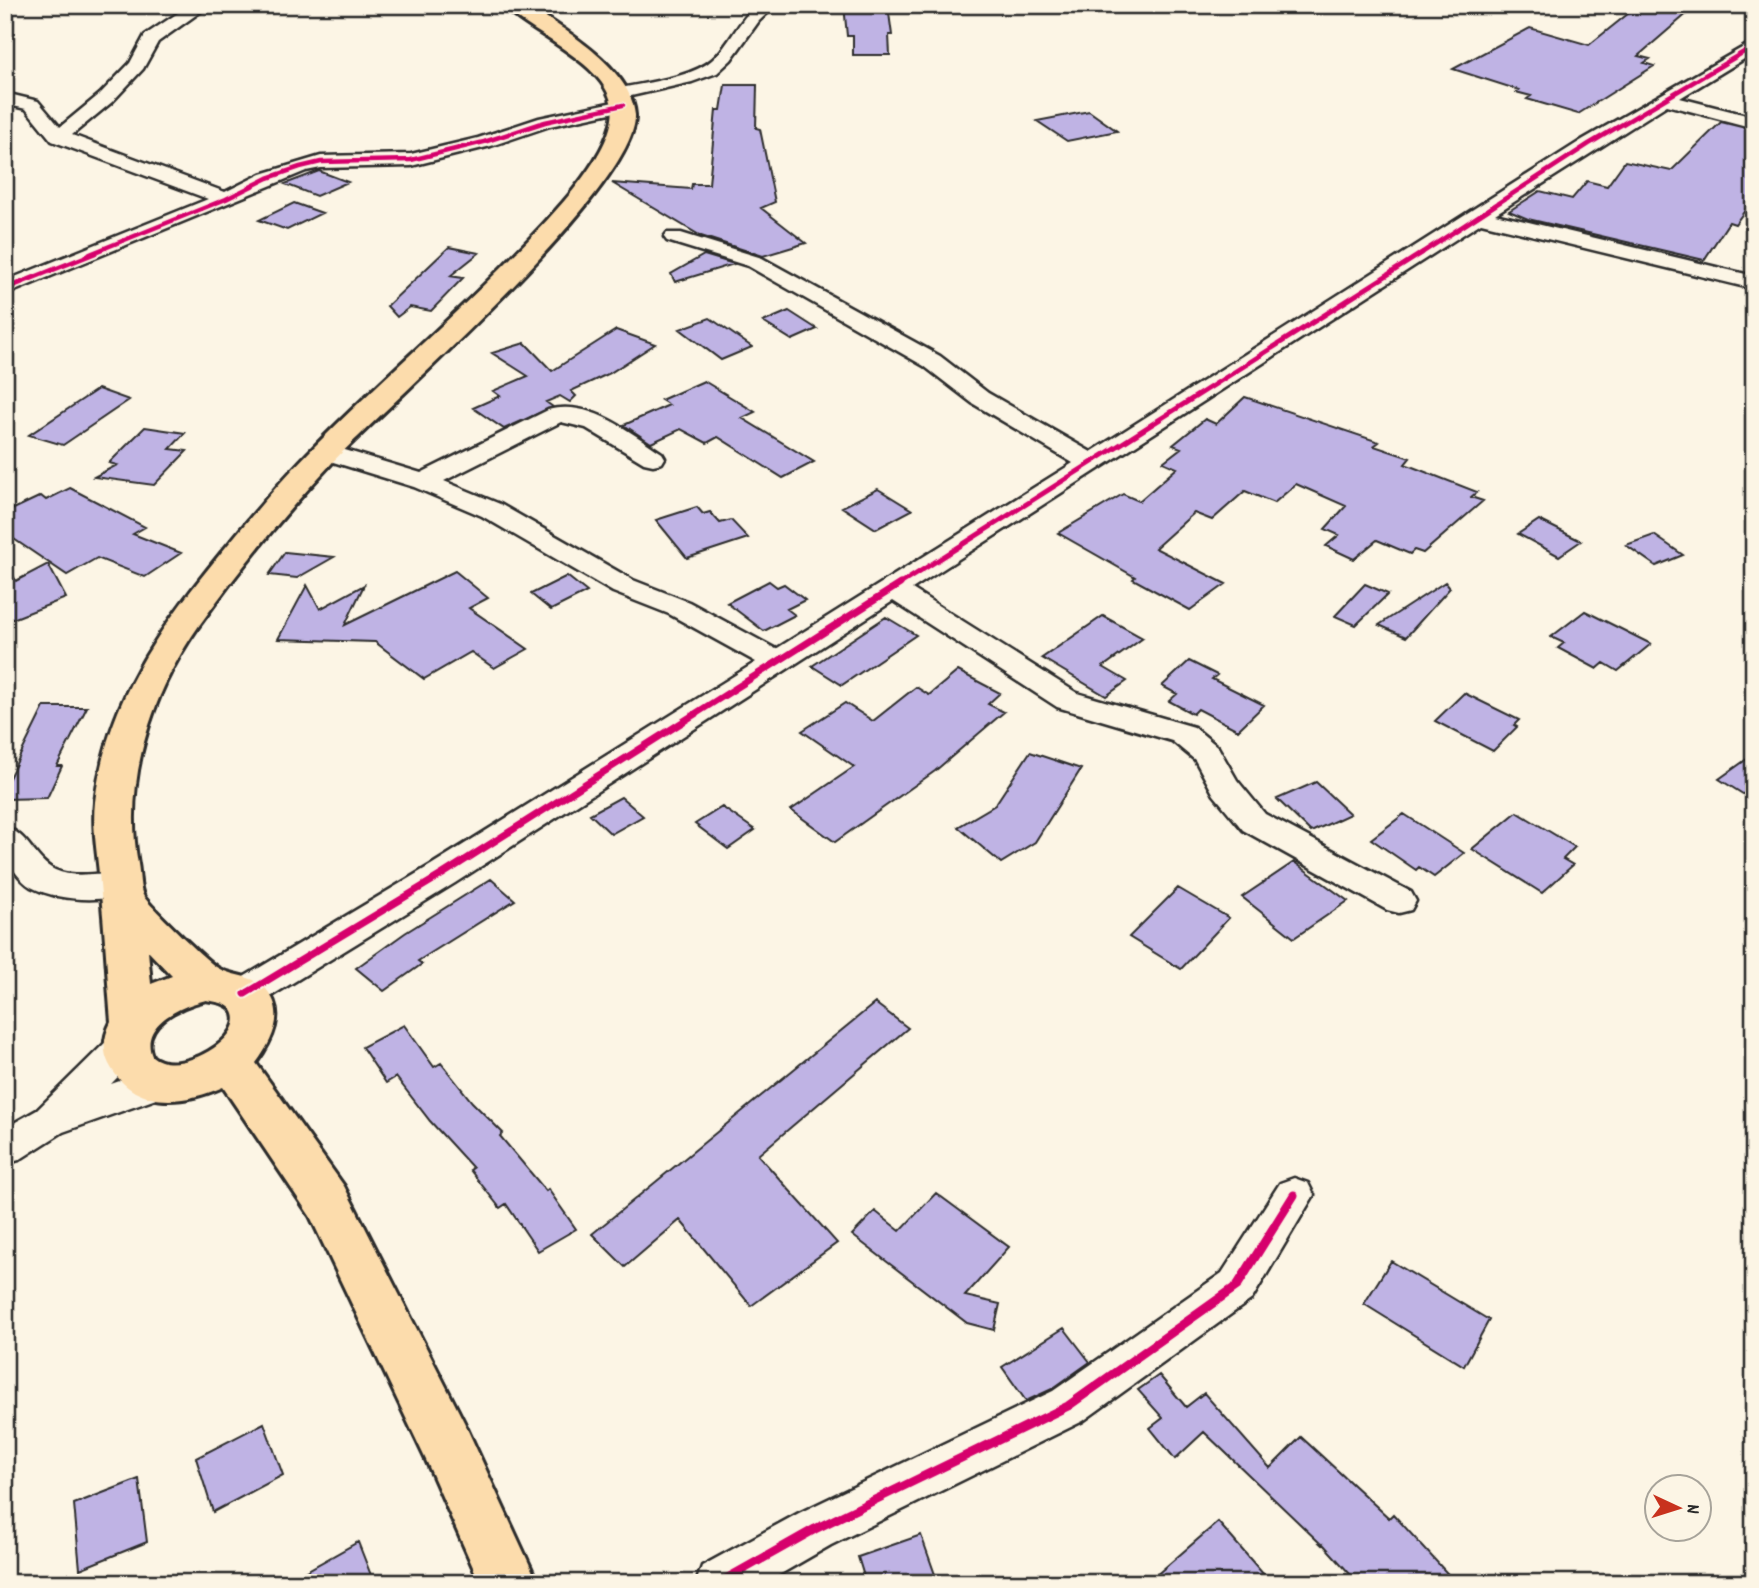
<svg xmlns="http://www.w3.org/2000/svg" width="1759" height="1588" viewBox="0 0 1759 1588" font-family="Dekko,sans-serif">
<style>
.building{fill:#bfb3e4;stroke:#2b2b2b;stroke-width:2}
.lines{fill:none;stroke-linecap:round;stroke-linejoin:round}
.minor-casing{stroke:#2b2b2b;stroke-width:5}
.primary-casing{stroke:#2b2b2b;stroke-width:6}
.minor{fill:#fcf5e5;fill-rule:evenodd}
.primary{fill:#fcdcac;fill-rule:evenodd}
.cycleway-far3-casing{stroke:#fcf5e5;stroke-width:7}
.cycleway-far2-casing{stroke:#fcf5e5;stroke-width:9}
.cycleway-far1-casing{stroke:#fcf5e5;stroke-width:11}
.cycleway-casing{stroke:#fcf5e5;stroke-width:13}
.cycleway-far3{stroke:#d6006c;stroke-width:4.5}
.cycleway-far2{stroke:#d6006c;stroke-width:5}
.cycleway-far1{stroke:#d6006c;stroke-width:7}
.cycleway{stroke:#d6006c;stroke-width:9}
</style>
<rect width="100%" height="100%" fill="#fcf5e5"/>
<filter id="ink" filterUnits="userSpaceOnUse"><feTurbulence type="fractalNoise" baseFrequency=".0143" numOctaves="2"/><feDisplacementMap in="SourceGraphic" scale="14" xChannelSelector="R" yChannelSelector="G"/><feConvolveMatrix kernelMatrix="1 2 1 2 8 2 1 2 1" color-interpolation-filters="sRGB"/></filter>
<g filter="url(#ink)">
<!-- building -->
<path class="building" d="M844 5 888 6 892 35H889L890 55H853V36H847Z
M1639 5H1697L1638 56 1650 59 1644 63 1654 66 1578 114 1527 99 1531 96 1516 92 1519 90 1453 69 1530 28 1589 45Z
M725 85H757L756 128 760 129 775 202 761 208 806 243 763 256 701 236 612 183 691 189 692 184H709L716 110H721Z
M1089 111 1117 131 1067 141 1037 121Z
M1721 122 1754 130V198L1735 224 1729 222 1704 260 1528 219 1509 211 1540 191 1572 199 1587 181 1607 186 1625 161 1671 171Z
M319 171 348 182 316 196 285 184Z
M294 203 322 213 287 230 259 220Z
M449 247 479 253 450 276 463 278 431 311 410 307 397 317 387 306Z
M704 255 734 264 675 282 671 274Z
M789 311 817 329 792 340 763 322Z
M710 318 752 347 721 360 680 329Z
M616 330 655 344 610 373 571 391 576 396 570 402 560 396 546 402 553 407 504 429 473 408 500 396 493 391 528 376 492 353 525 343 552 371Z
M704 381 755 412 742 418 814 462 783 478 718 437 707 443 681 429 651 443 624 425 669 405 661 400Z
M98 389 129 400 63 445 29 435Z
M1245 397 1379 442 1374 446 1410 458 1405 464 1477 492 1471 497 1483 501 1423 553 1414 550 1410 554 1377 540 1354 559 1326 546 1339 535 1325 529 1346 506 1296 484 1274 503 1245 491 1212 520 1194 513 1155 548 1226 584 1190 610 1133 579 1135 577 1058 533 1123 494 1139 501 1177 468 1163 462 1181 448 1173 445 1205 419 1216 424Z
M145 427 185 433 170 449 187 451 154 485 94 477 117 465 109 463Z
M70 488 145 527 133 534 181 553 145 577 97 558 67 575 5 533V513L41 496 46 500Z
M878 489 912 510 876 529 842 507Z
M697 507 703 514 710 512 720 523 731 520 748 538 687 558 656 520Z
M1539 520 1581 541 1559 556 1518 534Z
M1654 535 1683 555 1656 566 1626 545Z
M285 552 334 557 297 578 269 575Z
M5 561 16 581 48 564 66 598 5 622Z
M455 571 488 598 469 608 528 649 494 668 471 652 424 679 375 642 278 639 307 585 320 609 364 585 345 625Z
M567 576 587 592 551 610 531 594Z
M769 581 777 587 784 584 805 600 787 609 795 615 764 631 727 603Z
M1445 582 1450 588 1406 637 1379 625Z
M1365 584 1388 594 1356 625 1335 616Z
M1585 611 1651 644 1618 671 1604 663 1597 669 1558 648 1564 643 1551 637Z
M1103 616 1143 638 1103 667 1127 681 1106 696 1042 658Z
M886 617 916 635 842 685 812 666Z
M1189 661 1217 675 1212 679 1264 705 1238 730 1198 709 1193 714 1169 701 1177 694 1162 686Z
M958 671 1000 693 988 704 1004 712 935 771 835 842 791 810 854 767 802 731 845 703 873 721 916 687 929 695Z
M1464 693 1519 720 1514 725 1517 727 1493 751 1435 721Z
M44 707H87L57 766H62L47 798 5 799V786Z
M1030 752 1081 769 1035 842 1001 863 958 827 995 805Z
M1754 754V801L1719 779Z
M1316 782 1350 814 1311 832 1277 799Z
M621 797 643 816 611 834 590 814Z
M722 807 755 830 728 849 695 824Z
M1517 812 1575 847 1563 859 1573 865 1542 893 1472 849Z
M1404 814 1464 853 1434 877 1419 867 1416 870 1371 839Z
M1294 862 1348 901 1294 938 1242 897Z
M491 879 515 900 418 961 422 964 384 991 356 968 405 933Z
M1178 888 1229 918 1181 969 1129 937Z
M875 1003 908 1028 758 1155 837 1243 751 1306 680 1220 625 1267 592 1234Z
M404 1025 434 1067 441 1063 472 1102 503 1133 500 1136 546 1191 548 1189 576 1229 538 1251 506 1204 500 1208 470 1170 473 1168 430 1121 396 1077 386 1083 362 1047Z
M936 1193 1009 1247 965 1296 1000 1304 994 1330 967 1323 852 1235 875 1211 900 1231Z
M1391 1261 1489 1320 1464 1366 1364 1304Z
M1064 1328 1090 1362 1052 1389 1026 1401 1002 1367Z
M1159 1375 1186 1407 1204 1393 1270 1468 1301 1437 1389 1518 1393 1514 1456 1583H1358L1323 1544 1322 1545 1204 1432 1175 1459 1150 1428 1163 1418 1138 1390Z
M264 1423 283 1475 213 1512 196 1458Z
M139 1479 147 1542 80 1569 74 1504Z
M1218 1522 1271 1583H1147Z
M921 1535 938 1583H866L858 1557Z
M358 1542 374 1583H285Z"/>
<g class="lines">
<!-- minor casing -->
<g class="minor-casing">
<path id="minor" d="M190 5H210L158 42 143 69 112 102 72 135 225 192 261 174 321 156 411 154 478 138 539 118 623 100 632 105 629 109 550 126 491 146 411 166 321 168 306 171 5 295V281L208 199 52 141 26 109 5 104V93L38 101 60 127 100 94 130 63 145 35Z
M757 5H776L759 21 731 60 717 73 692 82 618 99 609 94 612 90C640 83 690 79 712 60 730 45 738 20 757 5Z
M1754 41V53L1680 98 1754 117V128L1667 105 1495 214 1754 276V289L1481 223 912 589 1077 693 1194 727 1218 747 1237 780 1265 814 1411 892 1416 901 1411 910 1399 913 1387 910 1243 830 1214 795 1195 760 1172 741 1057 707 893 601 455 883 258 1004 245 1008 232 1004 227 994 232 984 431 865 756 662 669 614 613 592 482 516 414 487 317 457 314 452 317 447 326 445 335 447 421 473 548 410C590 399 629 432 662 453L665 458 662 463 653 465 644 463 586 428 561 422 444 481 500 504 633 580 689 602 776 649 1073 463 972 403 924 366 748 266 667 241 664 237 667 233H681L762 258 940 356 988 393 1091 452 1582 140Z
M5 827C28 833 35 861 55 870 79 881 108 868 133 875L138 884 133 893C103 902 60 902 31 887 21 882 13 868 5 859Z
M127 1029 140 1034 145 1044 140 1054 111 1084 160 1067 173 1071 179 1082 173 1093 63 1132 19 1160 5 1164V1128L37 1110 114 1034Z
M1294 1178 1308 1183 1314 1195 1252 1299 1083 1421 831 1545 765 1583H696L702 1566 799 1513 1053 1391 1222 1273 1280 1183Z"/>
</g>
<!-- primary casing -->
<g class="primary-casing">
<path id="primary" d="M503 5H527L535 10C568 32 632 70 635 115 638 187 388 404 331 464 283 515 238 571 198 627 151 694 123 782 138 864 140 874 139 889 144 897 152 908 206 961 218 968 233 977 252 974 266 989 287 1013 272 1041 256 1063L344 1186 464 1422 538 1583H480L426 1460 310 1216 223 1087C182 1105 133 1110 109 1064 102 1050 104 1036 111 1022 107 976 105 930 100 884 98 856 92 830 95 802 107 701 158 630 221 553 251 517 280 481 313 448 375 385 442 328 504 265 537 231 605 166 612 119 621 67 529 35 503 5ZM148 951 172 976 151 984ZM206 1000C215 1002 226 1002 232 1010 250 1036 178 1079 152 1056 139 1025 180 1006 206 1000Z"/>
</g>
<!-- minor -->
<use href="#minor" class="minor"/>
<!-- primary -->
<use href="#primary" class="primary"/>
<!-- cycleway-far3 casing -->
<g class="cycleway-far3-casing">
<path id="cycleway-far3" d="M90 254 226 199 268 178 300 167 321 162 411 160 484 142 545 122 623 105
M1420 254 1589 144 1754 46"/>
</g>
<!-- cycleway-far2 casing -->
<g class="cycleway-far2-casing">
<path id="cycleway-far2" d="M5 289 95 253
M897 586 1422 253"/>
</g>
<!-- cycleway-far1 casing -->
<g class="cycleway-far1-casing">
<path id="cycleway-far1" d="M245 994 443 874 900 584"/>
</g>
<!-- cycleway casing -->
<g class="cycleway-casing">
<path id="cycleway" d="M719 1583 815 1529 1068 1406 1237 1286 1294 1195"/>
</g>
<!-- cycleway-far3 -->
<use href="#cycleway-far3" class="cycleway-far3"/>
<!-- cycleway-far2 -->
<use href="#cycleway-far2" class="cycleway-far2"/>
<!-- cycleway-far1 -->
<use href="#cycleway-far1" class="cycleway-far1"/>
<!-- cycleway -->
<use href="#cycleway" class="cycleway"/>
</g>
</g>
<!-- margin -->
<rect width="1759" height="1588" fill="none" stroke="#fcf5e5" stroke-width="28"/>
<rect x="14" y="14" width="1731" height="1560" fill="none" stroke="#2b2b2b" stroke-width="2.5" filter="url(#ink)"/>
<!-- north arrow -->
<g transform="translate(1678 1508) rotate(94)"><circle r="33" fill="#fcf5e5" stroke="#a8a49b" stroke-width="2"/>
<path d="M0-5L12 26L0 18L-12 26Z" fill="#c8321e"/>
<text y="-10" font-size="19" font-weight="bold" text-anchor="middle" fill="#2b2b2b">N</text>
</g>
</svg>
